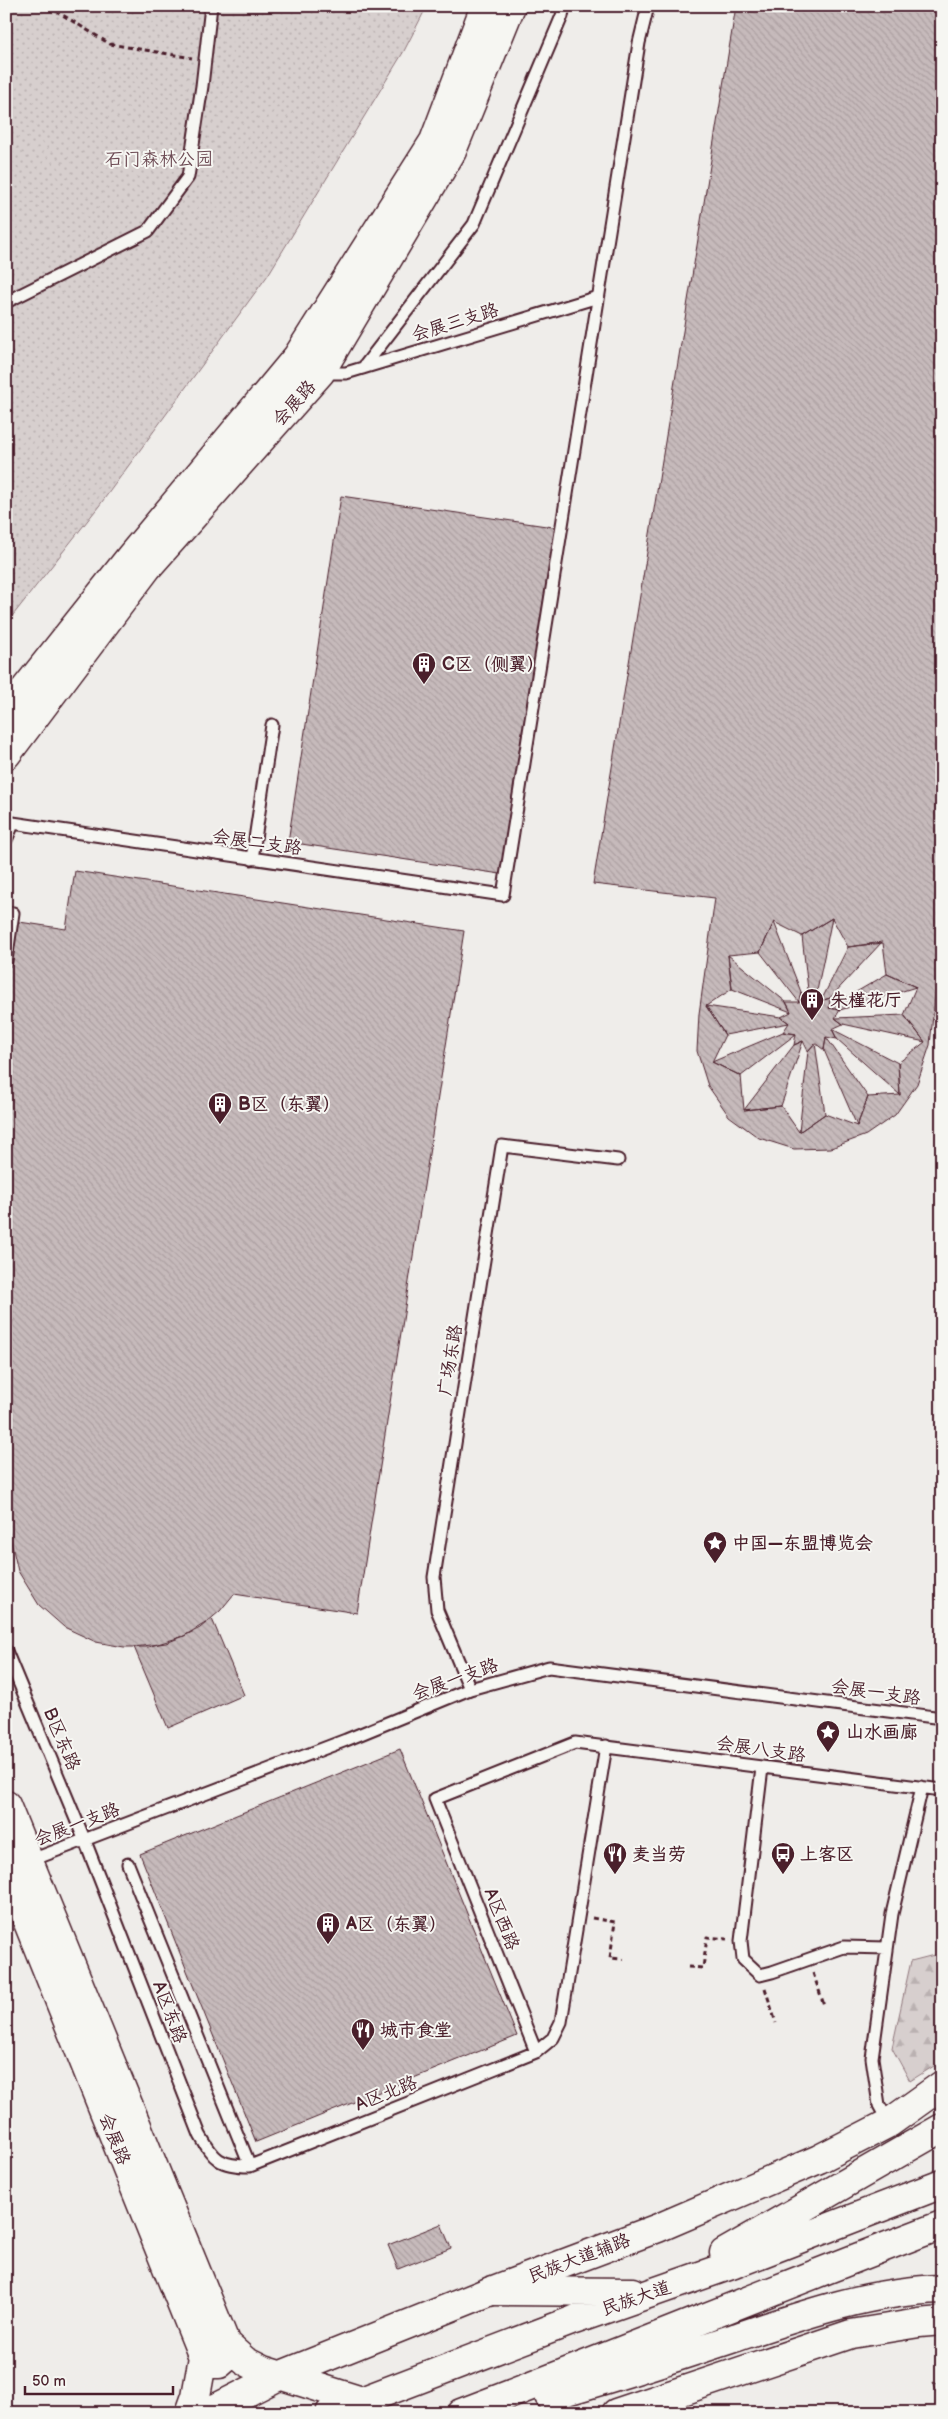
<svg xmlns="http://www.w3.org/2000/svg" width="948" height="2419" viewBox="0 0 948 2419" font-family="'Balsamiq Sans','LXGW WenKai TC',sans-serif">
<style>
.forest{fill:url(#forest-firs);stroke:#90777c}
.park{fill:url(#park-dots);stroke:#90777c}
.building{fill:url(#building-back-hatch);stroke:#4a1f2b;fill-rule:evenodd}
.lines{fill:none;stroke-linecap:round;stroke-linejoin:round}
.lane-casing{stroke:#4a1f2b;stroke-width:15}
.secondary-casing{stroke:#4a1f2b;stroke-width:31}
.highway-casing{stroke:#4a1f2b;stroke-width:31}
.path{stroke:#4a1f2b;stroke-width:3;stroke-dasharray:5 4;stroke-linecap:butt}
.lane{stroke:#f6f6f2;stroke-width:11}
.secondary{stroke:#f6f6f2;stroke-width:28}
.highway{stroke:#f6f6f2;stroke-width:28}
.labels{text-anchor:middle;stroke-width:4;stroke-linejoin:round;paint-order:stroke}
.park-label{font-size:18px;fill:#6d4b54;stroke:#f6f6f2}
.street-label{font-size:18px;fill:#4a1f2b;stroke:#f6f6f2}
.poi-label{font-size:18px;font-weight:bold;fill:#4a1f2b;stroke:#f6f6f2;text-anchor:start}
</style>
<defs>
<pattern id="forest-firs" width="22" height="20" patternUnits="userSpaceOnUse" patternTransform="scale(1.25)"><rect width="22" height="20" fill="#d7cfce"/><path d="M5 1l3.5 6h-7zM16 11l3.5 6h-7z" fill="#bab1b1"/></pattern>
<pattern id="park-dots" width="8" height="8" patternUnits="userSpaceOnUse" patternTransform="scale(1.25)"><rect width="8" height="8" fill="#d7cfce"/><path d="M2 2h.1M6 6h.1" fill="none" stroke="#bab1b1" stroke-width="1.8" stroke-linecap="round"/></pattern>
<pattern id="building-back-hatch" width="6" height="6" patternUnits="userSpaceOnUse" patternTransform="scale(1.25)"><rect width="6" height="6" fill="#c6babb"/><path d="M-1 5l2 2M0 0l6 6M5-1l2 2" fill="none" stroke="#ac9fa1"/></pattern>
</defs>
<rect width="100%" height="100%" fill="#efedea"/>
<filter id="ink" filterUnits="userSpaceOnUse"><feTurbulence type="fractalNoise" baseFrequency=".02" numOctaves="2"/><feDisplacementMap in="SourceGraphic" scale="10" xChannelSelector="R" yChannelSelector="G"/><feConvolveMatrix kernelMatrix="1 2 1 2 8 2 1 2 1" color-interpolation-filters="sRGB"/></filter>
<g filter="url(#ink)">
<!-- forest -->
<path class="forest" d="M942 1953V2061L910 2081 892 2048 911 1961Z"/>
<!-- park -->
<path class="park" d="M6 6H427L404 51 268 275 99 506 6 624Z"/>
<!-- building -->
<path class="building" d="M736 6H942V927L930 1045 917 1084 895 1115 866 1135 831 1148 794 1149 759 1138 729 1116 708 1086 697 1051 699 1014 715 898 593 884ZM832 918 848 947 883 943 887 974 916 987 904 1015 925 1042 898 1063 900 1095 868 1097 857 1126 825 1114 799 1132 781 1106 744 1110 741 1076 712 1062 725 1035 706 1006 732 989 728 955 760 952 774 922 802 936Z
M341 496 560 528 507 875 288 842Z
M75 871 464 931 357 1613 234 1594 220 1611 200 1628 184 1636 148 1647H124L96 1642 64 1627 39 1605 18 1571 9 1533 6 1532V1363L13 1320 6 1319V920L66 929Z
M832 918 817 991 809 999 802 936Z
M774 922 801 992 799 1002 760 952Z
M882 942 830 998 821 1001 848 947Z
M728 955 786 1002 791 1012 732 989Z
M887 974 916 987 840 1010 829 1008Z
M817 991 821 1001 830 998 829 1008 840 1010 835 1018 843 1024 832 1029 837 1039 826 1037 824 1050 815 1043 808 1051 803 1041 794 1045 796 1034 783 1032 789 1023 781 1017 791 1012 786 1002H799L801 992 809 999Z
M706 1006 781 1017 789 1023 725 1035Z
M904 1015 925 1042 843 1024 835 1018Z
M832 1029 898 1063 900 1095 837 1039Z
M783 1032 796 1034 741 1076 712 1062Z
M826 1037 868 1097 857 1126 824 1050Z
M803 1041 781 1106 744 1110 794 1045Z
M815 1043 825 1114 799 1132 808 1051Z
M212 1619 244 1695 168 1728 134 1647 166 1643 184 1636Z
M400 1749 517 2036 256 2142 140 1854Z
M441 2224 451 2248 398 2269 388 2245Z
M933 2382 942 2386V2405Z"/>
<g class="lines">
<!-- lane casing -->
<g class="lane-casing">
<path id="lane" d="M6 302 148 231 188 177 202 86 211 6
M363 368 474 224 562 16 564 6
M322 373H346L598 297
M6 822 503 895 639 43 648 6
M6 840 13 824
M252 859 272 725
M6 961 13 913
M6 1651 85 1841 200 2135C214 2160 220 2166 250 2166L536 2052 553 2038 561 2022 606 1746
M470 1689 437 1610 434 1577 502 1146 618 1160
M762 1768 741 1941 743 1959 760 1975 772 1972 844 1947 887 1948
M6 1850 29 1861 346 1740 470 1689 549 1667 942 1718
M128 1864 250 2166
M536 2052 435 1799 575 1743 942 1790
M889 2123 879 2105 872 2058 892 1914 922 1787"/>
</g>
<!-- secondary casing -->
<g class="secondary-casing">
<path id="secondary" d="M6 713 131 556 297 357 434 141 485 6
M6 755 147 568 320 373 452 151 511 6
M6 1805 226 2344 227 2357 219 2364H210L203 2357
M6 1868 203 2357 196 2396 190 2413
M226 2344 245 2361 263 2370 362 2401
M206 2413 279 2376 491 2291 658 2228 819 2159 889 2123 942 2085
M616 2413 851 2334 919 2323 942 2321"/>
</g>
<!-- highway casing -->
<g class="highway-casing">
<path id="highway" d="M724 2253 942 2128
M491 2291 633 2292
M549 2396C610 2379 671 2359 731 2339 799 2316 869 2291 942 2289
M330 2413 574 2320 734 2264 942 2184
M461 2413C622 2352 781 2286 942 2225"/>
</g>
<!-- path -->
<path class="path" d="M48 6 110 44 192 58
M592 1918 615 1922 610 1958 623 1959
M688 1967 703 1968 707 1937 727 1939
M813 1973 824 2005
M765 1988 776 2023"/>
<!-- lane -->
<use href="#lane" class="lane"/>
<!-- secondary -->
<use href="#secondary" class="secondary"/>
<!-- highway -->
<use href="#highway" class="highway"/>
</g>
</g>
<!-- icons -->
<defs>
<g id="building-pin" transform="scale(1.25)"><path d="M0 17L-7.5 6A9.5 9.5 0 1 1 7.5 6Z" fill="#4a1f2b" stroke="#f6f6f2"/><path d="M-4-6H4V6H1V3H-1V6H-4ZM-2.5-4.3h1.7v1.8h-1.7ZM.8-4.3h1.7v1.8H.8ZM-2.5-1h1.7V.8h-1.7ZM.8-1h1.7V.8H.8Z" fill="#fff"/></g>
<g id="sight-pin" transform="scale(1.25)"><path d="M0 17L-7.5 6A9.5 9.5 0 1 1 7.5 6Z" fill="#4a1f2b" stroke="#f6f6f2"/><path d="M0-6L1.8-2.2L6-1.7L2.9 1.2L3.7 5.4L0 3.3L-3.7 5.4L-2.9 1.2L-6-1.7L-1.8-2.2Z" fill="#fff"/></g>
<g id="restaurant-pin" transform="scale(1.25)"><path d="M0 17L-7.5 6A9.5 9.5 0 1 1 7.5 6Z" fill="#4a1f2b" stroke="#f6f6f2"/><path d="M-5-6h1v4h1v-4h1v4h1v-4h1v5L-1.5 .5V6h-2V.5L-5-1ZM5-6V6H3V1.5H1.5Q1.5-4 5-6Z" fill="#fff"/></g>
<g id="bus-pin" transform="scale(1.25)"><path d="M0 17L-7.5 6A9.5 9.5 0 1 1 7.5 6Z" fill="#4a1f2b" stroke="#f6f6f2"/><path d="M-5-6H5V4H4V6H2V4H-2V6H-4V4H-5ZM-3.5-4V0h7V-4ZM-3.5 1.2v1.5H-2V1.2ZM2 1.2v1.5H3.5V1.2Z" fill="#fff"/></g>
</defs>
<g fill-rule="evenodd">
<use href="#building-pin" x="424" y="664"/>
<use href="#building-pin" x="812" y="1000"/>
<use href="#building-pin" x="220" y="1104"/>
<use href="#sight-pin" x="715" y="1543"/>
<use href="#sight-pin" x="828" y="1732"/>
<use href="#restaurant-pin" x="615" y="1854"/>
<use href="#bus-pin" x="783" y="1854"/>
<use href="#building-pin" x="328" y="1924"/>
<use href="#restaurant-pin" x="363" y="2030"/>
</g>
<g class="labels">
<!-- park labels -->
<g class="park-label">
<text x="159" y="165">石门森林公园</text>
</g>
<!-- street labels -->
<g class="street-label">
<text transform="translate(455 322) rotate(-17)" y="6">会展三支路</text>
<text transform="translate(294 403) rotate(-48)" y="6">会展路</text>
<text transform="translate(257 842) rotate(8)" y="6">会展二支路</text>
<text transform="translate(450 1360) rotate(-81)" y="6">广场东路</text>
<text transform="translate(455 1679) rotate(-20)" y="6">会展一支路</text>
<text transform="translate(876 1692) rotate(8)" y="6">会展一支路</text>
<text transform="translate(62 1739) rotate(67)" y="6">B区东路</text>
<text transform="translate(761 1749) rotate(8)" y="6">会展八支路</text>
<text transform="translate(77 1824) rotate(-21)" y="6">会展一支路</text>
<text transform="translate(502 1919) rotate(68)" y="6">A区西路</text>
<text transform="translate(170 2012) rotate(69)" y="6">A区东路</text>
<text transform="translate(386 2093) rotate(-22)" y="6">A区北路</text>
<text transform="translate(115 2139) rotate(68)" y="6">会展路</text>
<text transform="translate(579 2258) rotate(-21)" y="6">民族大道辅路</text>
<text transform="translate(636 2298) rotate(-19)" y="6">民族大道</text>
</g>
<!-- poi labels -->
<g class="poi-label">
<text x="442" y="670">C区（侧翼）</text>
<text x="830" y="1006">朱槿花厅</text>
<text x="238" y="1110">B区（东翼）</text>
<text x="732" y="1549">中国—东盟博览会</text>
<text x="846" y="1738">山水画廊</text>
<text x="632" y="1860">麦当劳</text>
<text x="800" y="1860">上客区</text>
<text x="346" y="1930">A区（东翼）</text>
<text x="380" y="2036">城市食堂</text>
</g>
</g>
<!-- margin -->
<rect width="948" height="2419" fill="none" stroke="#f6f6f2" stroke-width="25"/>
<rect x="12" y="12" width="923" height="2394" fill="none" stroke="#4a1f2b" stroke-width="2" filter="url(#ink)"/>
<!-- scale -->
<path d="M25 2386v8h148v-8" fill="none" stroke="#4a1f2b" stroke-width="2.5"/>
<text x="32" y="2386" font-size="15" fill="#4a1f2b" stroke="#f6f6f2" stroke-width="4" paint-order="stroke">50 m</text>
</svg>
